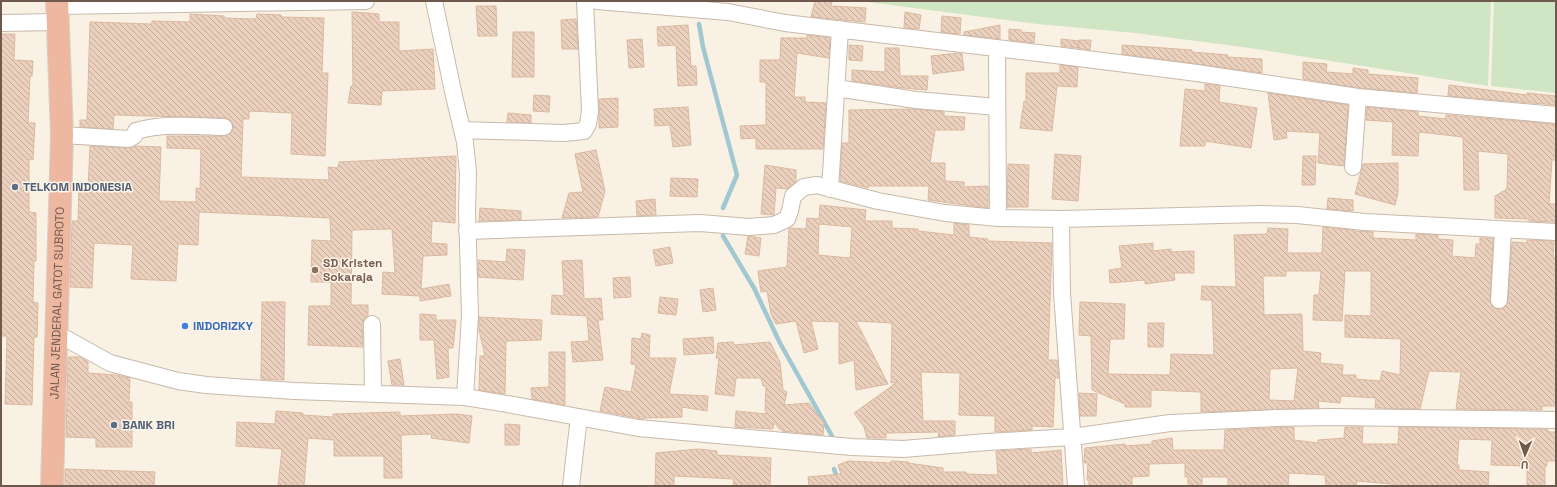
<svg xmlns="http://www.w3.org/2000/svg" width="1557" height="487" viewBox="0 0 1557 487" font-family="'Space Grotesk',sans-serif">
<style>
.green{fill:#d0e5c3}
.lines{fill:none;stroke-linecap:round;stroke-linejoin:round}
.stream{stroke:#a1c8d1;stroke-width:4.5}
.building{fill:url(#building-back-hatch);stroke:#dcb9a0;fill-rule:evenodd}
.minor-casing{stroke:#c8b9ab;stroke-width:18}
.highway-casing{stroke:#d6d1cd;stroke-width:24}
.minor{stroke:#fff;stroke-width:16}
.highway{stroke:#edb7a0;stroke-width:22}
.service-dot{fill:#5c6f8a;stroke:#fdf5e8;stroke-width:1.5}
.education-dot{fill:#8d6e63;stroke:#fdf5e8;stroke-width:1.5}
.shop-dot{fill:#3f7fe0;stroke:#fdf5e8;stroke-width:1.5}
.labels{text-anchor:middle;stroke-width:3;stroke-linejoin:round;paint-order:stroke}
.service-label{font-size:12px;font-weight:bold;fill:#4e5e75;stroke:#fdf5e8;text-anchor:start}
.education-label{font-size:12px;font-weight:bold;fill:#785e54;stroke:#fdf5e8;text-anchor:start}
.street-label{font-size:12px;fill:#6e594c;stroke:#fdf5e8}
.shop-label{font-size:12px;font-weight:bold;fill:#366cbe;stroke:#fdf5e8;text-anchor:start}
</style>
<defs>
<pattern id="building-back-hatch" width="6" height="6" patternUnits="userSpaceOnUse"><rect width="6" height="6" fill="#ebd1bd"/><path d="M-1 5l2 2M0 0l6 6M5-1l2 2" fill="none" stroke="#c3ad9c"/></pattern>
</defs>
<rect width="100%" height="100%" fill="#f9f1e3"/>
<!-- green -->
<path class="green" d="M860 1H1491L1488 86 1250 48 1135 33 1038 24Z
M1494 1H1556V93L1491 86Z"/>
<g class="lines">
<!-- stream -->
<path class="stream" d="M699 24 703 47 737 175 723 208
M723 236 754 288 780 343 832 436
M834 469 840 486"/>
</g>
<!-- building -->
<path class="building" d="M815 1H832L831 6 866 8 865 22 811 17Z
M476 6H496L497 36H478Z
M352 12 379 14V22H399V51L433 49 435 89 382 91 381 105 348 103 351 86H353Z
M905 12 921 15 919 29 904 28Z
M190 14 224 16V18L256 19 257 14 281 15V17L324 18 322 73H328L325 156 291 154 292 113 249 111V119H243L241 177 329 180 328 167 338 168 339 162 456 156 455 223 432 221 431 243 447 244V255L423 256 421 289 449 284 451 296 420 301V296L382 294 383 272 395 273 392 229 352 230 351 305H368V316L364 319 362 324 363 347 308 345 309 306H331V282H311L312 240 331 241 330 218 199 212 198 245 178 244 176 281 131 279 133 245 94 243 92 288 70 287 72 221H78L79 188H88L90 146 128 148 135 146 161 147 159 201 196 202V188L200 189 201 149 167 148V136H224L232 132 233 128 232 122 229 119 224 118 114 115 113 129 80 127V120H87L90 22 152 24V21L190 22Z
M942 16 961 18 960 34 941 32Z
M576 19 578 49H562L561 20Z
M688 25 691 66H696L697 85 678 86 676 45 658 46 657 27Z
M1000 25V39L964 35V32Z
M1009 29 1021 30V32L1035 33 1034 43 1009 40Z
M513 32H534V77H512Z
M1 34H15L14 60 33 61 32 76H30L28 123H35L33 160 29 159V212L36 213V261H34L33 302 38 303 37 337H34L32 405 5 404 7 336H1Z
M807 35 830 38 829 58 797 53 794 97H805V102L826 103 823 149H756V138L741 139 740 126 766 125V82H760V60H780L781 38H807Z
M642 39 644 67 629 68 627 40Z
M1061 39 1079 41 1078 48 1061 46Z
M1079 40H1091L1090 50 1078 48Z
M849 45 863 46 862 61 849 60Z
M1122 45 1192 50V52L1228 55 1227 57 1262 59V73L1122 54Z
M885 48H899L900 76H928L927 90 903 88 852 81V70L885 72Z
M958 53 962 54 964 70 933 74 931 56Z
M1303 62 1327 64 1326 72 1353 74V68L1368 70V74L1418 78 1417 93 1359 88 1303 79Z
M1060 65 1078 67 1077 87 1057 86 1052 131 1020 128 1024 101 1026 102V73H1060Z
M1205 84 1220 86 1219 102 1257 108 1251 148 1205 141V146H1180L1185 89 1205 91Z
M1449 85 1527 95V93L1556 96V105L1448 96Z
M1268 93 1348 105 1344 166 1318 163 1320 133 1286 131 1287 138 1274 140Z
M534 95 550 96 549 112 533 111Z
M618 98V127L599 128V99Z
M688 107 691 145 673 147 670 126 669 125 655 126 654 109Z
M1367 107 1418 112V116L1446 119V115L1556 124V160H1552L1549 204H1556V222L1529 221V219L1495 218V196L1507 189 1508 154 1478 151 1479 190H1464L1463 137 1419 132 1418 156 1392 155 1393 122 1366 120Z
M915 109 944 112V116L965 117 964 130H935L930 163H945V181L964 182V187L988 186V208L928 200 929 186H868V188L840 181 842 143H849V110Z
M508 113 531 115V123L507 122Z
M596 150 605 191 598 217 562 218 569 193 583 192 575 154Z
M1055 154 1081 156 1078 201 1052 199Z
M1303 156H1316L1315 185H1302Z
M1398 163V193L1395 205 1355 194 1363 164Z
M1008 164 1029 165 1028 207H1007Z
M765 165 796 170V182L787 189 776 188 774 215 761 214Z
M671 178 698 179 697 197 670 196Z
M1328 198 1353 200V211L1327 209Z
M655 199 656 215 637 216 636 201Z
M820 205 866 210 865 221H892V228L918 229V231L954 235V223L969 225V237L988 239V241L1052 243 1048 360H1057L1059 378H1055L1053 427 1032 426V430L995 432V416L959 415 960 373 921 372 923 421H955V435L938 437 939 432 886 433V438H867L864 427 854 413 889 388 890 389V387L897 382 891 383 892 323 856 321 888 384 856 390 854 360 839 364V322L811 321 818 349 804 353 796 321 776 324 771 314 767 291 761 292 758 271 787 267 789 228 806 229 807 218 819 219ZM819 224 852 227 850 258 818 255Z
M480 208 521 211V220L479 221Z
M1323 227 1353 230V231L1373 232V238L1416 240V234L1438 235V239L1453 240 1452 256 1475 258 1476 244H1480V238H1493L1490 300 1493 308 1499 309 1504 308 1508 301 1512 242 1527 243V240L1554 241 1553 258H1556V406H1542V410L1456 409 1461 372 1429 371 1420 409 1375 408 1376 398 1341 396 1340 403 1318 401 1319 408 1201 412V392L1151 390V407H1125V404L1092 390 1091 336 1079 335 1080 302 1125 304 1124 339H1110L1108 374 1170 375 1171 354 1214 355 1212 300H1201L1202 286 1236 287 1234 235 1267 234 1268 228 1288 229 1287 253H1322ZM1286 271H1321L1319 295H1314L1313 320 1342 321 1345 271H1371V316L1345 315V337L1401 339 1400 375 1382 371 1380 381 1356 379V375H1342L1343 365 1320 363 1321 353 1303 351 1302 314 1264 315 1263 276H1286ZM1298 368 1294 401 1269 400 1270 369Z
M748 236 761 238 759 256 745 254Z
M1153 243V251L1171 249V252L1194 251V273H1174L1175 280 1145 284V280L1110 283 1109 270 1122 268 1119 246Z
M670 247 673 263 656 266 653 250Z
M507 249 525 250 523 280 478 277V260L506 262Z
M582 260 584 299 601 298 603 320H598L603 360 573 362 571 342 589 341 587 316 551 314 552 295 564 296 562 261Z
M630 277 631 297 614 298 613 278Z
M713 288 716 310 703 312 700 290Z
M660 297 678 299 676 315 658 313Z
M262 302H285L284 380 261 379Z
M420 314 436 315V320H456L453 348H448L449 377 437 379 434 340H420Z
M479 317 542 320 541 340 506 341 505 394 479 390 480 356H485L479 330Z
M1148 323H1164L1163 347H1148Z
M642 333 650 335 649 358H676L669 394 708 396 707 411 682 407V417L644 418 643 419 600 411 605 387 631 392 636 365 631 364 632 338 641 339Z
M713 337 714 353 684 355 683 339Z
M733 342 734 345 770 342 780 362 783 390 787 392 784 405 809 403 824 423 823 435 782 431V429H779L774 422 773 429 735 427 736 411 767 414 765 411 766 386H763L761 378H736L734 396 715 394 719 358H716L718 343Z
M549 352H565V405L532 399 531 388 549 387Z
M68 357H80L88 362V373L116 375 130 378 129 402H132V447H96V438L66 437Z
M400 359 404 385H392L388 361Z
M1079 393 1097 394 1096 416H1080Z
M276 411 303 413V415L333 417V414L400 412V416L457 414 472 416 469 443 431 438 432 434 401 435 402 478H384V456H334V440L308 438 304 486H278L282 449 236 446 237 422 275 424Z
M505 424 520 425 519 445H505Z
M1294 427V440L1318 443V440L1344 438 1345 427H1363L1362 444H1398L1399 427 1542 429 1548 430V432H1556V461H1547V466H1545V486H1527V466L1491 465 1492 440 1459 439 1457 465H1459V470L1489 472 1488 486H1392V484L1357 481 1356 486H1326L1325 475 1289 473 1288 486H1228V477H1202V486H1188V477H1185V463L1149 464V476L1132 477V486H1089V480H1087L1088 463H1084L1085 448 1125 444V446L1152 444V441L1172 438 1173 450H1224L1225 430Z
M698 449 717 451V455L771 458 770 486H733L734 479 674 476V486H655L656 453Z
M1031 449V453L1061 450 1063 486H809L808 477 841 474 838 465 848 461 891 463V461L909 462 908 463 943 468V472H966V474L998 475 996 451Z
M65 469 155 472 154 486H65Z"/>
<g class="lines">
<!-- minor casing -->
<g class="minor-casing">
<path id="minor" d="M434 1 454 96 465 142 468 173 467 210 470 315 465 397 513 405 638 428 852 447 903 449 987 442 1073 437 1170 423 1275 418 1330 417 1556 420
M597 1 728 12 785 23 1055 55 1197 73 1358 97 1556 115
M57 6 366 1
M1 23 57 22
M997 48 998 218
M836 88 916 100 997 107
M462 130 564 133 584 131 588 124 590 111 585 1
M62 135 129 139 134 136 136 131C163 123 195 126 224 127
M1353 167 1358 97
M830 189 840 29
M1061 219 1062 293 1076 486
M467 231 700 223 749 227 774 225 787 219 790 211 793 196 804 187 817 185 878 201 945 213 998 218 1061 219 1261 214 1297 215 1365 222 1556 232
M1499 300 1503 231
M372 324 373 393
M56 333 110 363 178 381 206 385 294 391 465 397
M571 486 579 417"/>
</g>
<!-- highway casing -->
<g class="highway-casing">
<g id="highway">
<path id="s1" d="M52 486 62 135 57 1"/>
</g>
</g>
<!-- minor -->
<use href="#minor" class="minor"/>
<!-- highway -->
<use href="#highway" class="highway"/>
</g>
<!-- markers -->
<g class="service-dot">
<circle cx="15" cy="187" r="4"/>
<circle cx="114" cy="425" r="4"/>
</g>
<circle class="education-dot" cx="315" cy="270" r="4"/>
<circle class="shop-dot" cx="185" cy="326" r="4"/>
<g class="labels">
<!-- service labels -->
<g class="service-label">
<text x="23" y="191">TELKOM INDONESIA</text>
<text x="122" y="429">BANK BRI</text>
</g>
<!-- education labels -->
<g class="education-label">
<text x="323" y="267">SD Kristen<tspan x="323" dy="14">Sokaraja</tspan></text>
</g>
<!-- street labels -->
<g class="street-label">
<text dy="4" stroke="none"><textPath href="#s1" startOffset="183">JALAN JENDERAL GATOT SUBROTO</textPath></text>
</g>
<!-- shop labels -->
<g class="shop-label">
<text x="193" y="330">INDORIZKY</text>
</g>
</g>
<!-- border -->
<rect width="1557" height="487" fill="none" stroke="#6e594c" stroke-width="4"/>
<!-- north arrow -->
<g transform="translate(1525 455) rotate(182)" stroke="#fdf5e8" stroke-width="3" paint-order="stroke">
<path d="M0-3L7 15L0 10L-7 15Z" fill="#6e594c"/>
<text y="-6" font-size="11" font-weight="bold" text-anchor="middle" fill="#6e594c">U</text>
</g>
</svg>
